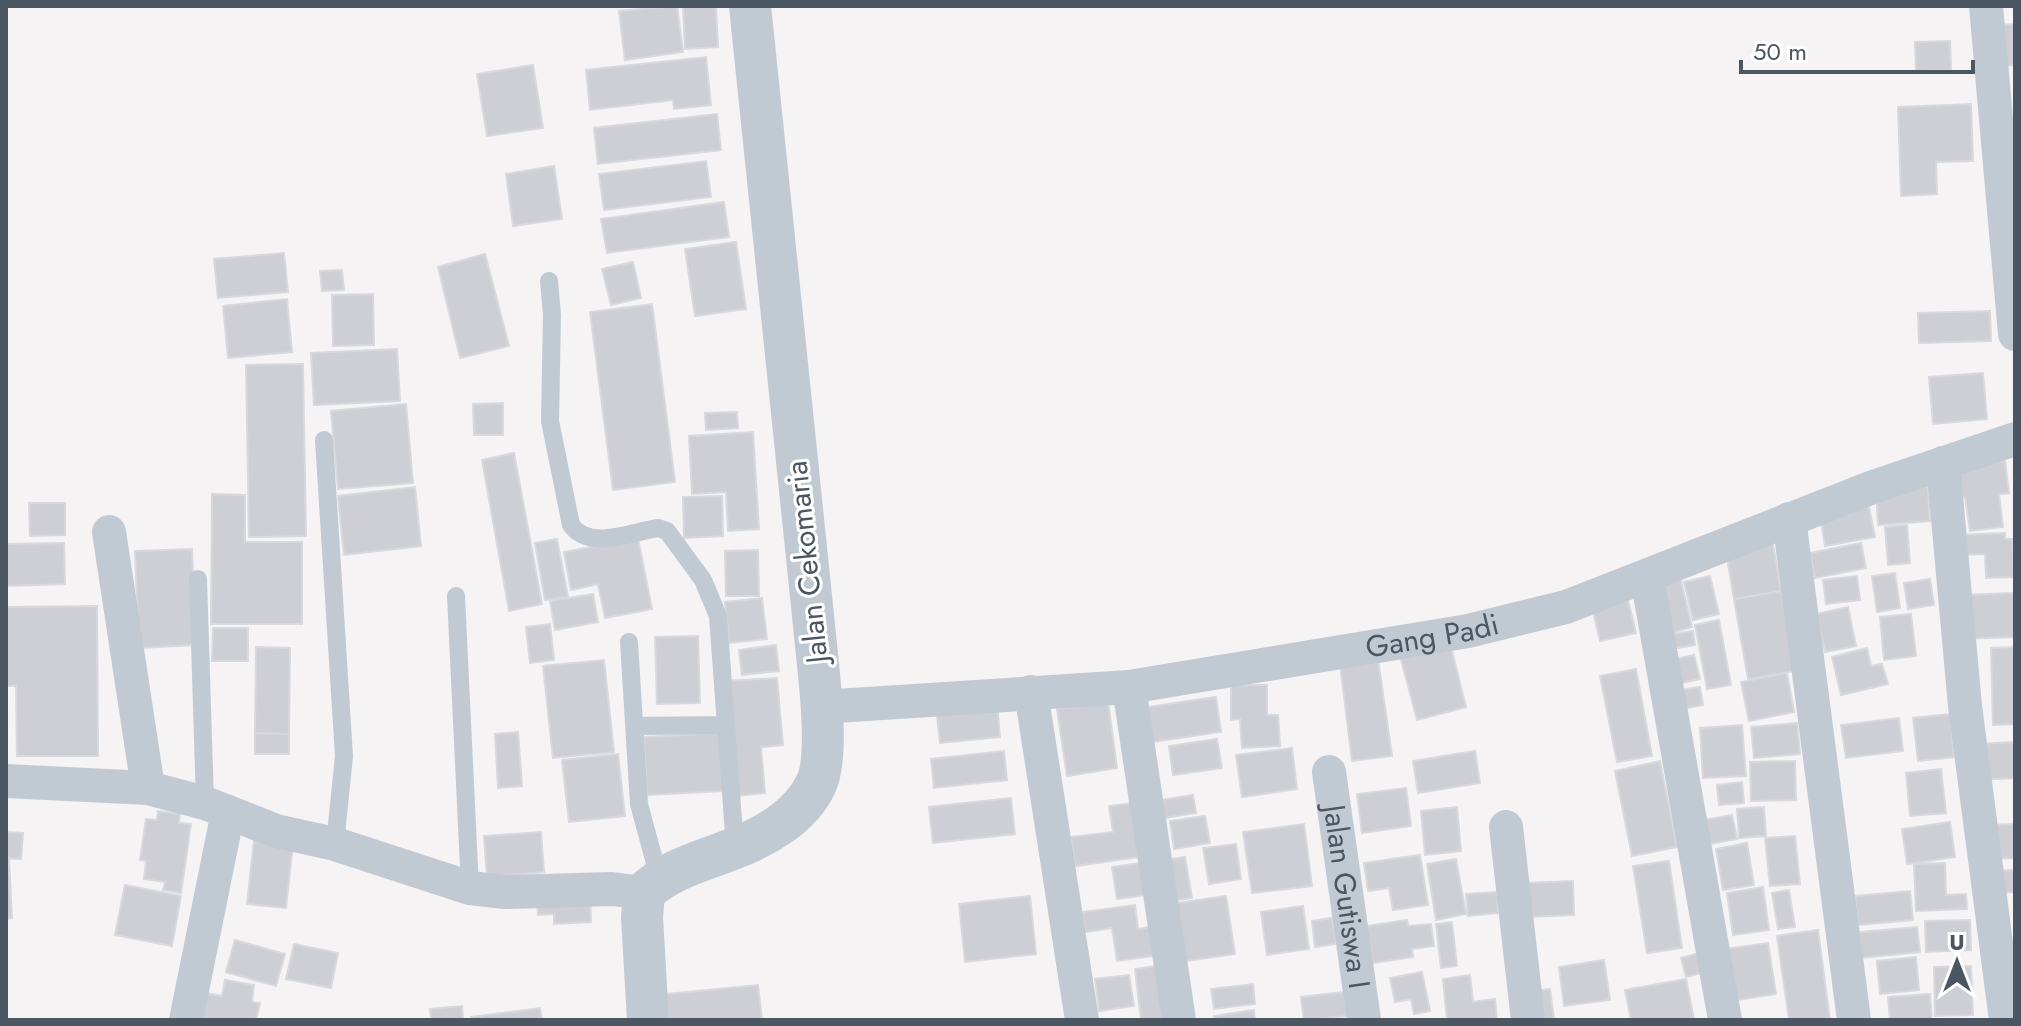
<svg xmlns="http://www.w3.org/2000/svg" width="2021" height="1026" viewBox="0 0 2021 1026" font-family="Jost,sans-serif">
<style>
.building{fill:#cdcfd5;stroke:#d7d9de;stroke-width:2}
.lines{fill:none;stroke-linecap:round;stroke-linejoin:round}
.service{stroke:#c1cad2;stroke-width:18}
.minor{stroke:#c1cad2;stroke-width:34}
.tertiary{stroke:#c1cad2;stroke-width:42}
.labels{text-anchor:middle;stroke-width:6;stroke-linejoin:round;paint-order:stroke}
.street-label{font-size:30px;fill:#4a5661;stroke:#fff}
</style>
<rect width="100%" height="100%" fill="#f5f3f3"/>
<!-- building -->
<path class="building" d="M677 6 683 52 625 60 619 11Z
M683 6H716L718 47 685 49Z
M2015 24V65L2002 66 2000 25Z
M1950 41 1951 70 1916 71 1915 42Z
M706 57 711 105 674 109 673 100 590 110 586 70Z
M533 65 543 128 487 136 477 74Z
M1971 104 1973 161 1936 162 1937 194 1901 196 1898 107Z
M717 114 721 150 598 164 594 128Z
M706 161 711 197 604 210 599 174Z
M554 166 562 219 513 226 506 174Z
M724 202 729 237 607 253 601 219Z
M736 242 746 309 695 316 685 249Z
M284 253 288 292 218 298 214 259Z
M485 254 509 346 460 358 438 267Z
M633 262 641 298 611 305 602 269Z
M342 270 344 290 322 291 320 271Z
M373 294 374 345 333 346 332 295Z
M287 299 292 352 228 358 223 306Z
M652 304 675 482 613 490 590 312Z
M1990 311 1991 341 1919 343 1918 313Z
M397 349 400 401 314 405 311 353Z
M303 364 306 536 249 537 246 365Z
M1983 373 1987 419 1933 424 1929 377Z
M503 403V435H474L473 404Z
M406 404 413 483 338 489 331 411Z
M737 412 738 428 706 430 705 413Z
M753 432 759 529 728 531 726 492 692 494 689 436Z
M514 453 542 604 509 611 482 460Z
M2005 461 2009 493 1999 494 2003 527 1970 531 1965 497 1953 498 1949 467Z
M415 487 421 546 344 555 338 496Z
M1928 487 1930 521 1878 525 1876 490Z
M212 494 245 495V542H302V624H211Z
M722 496 723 536 684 538 683 497Z
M29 503H65V535L30 536Z
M1869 507 1875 537 1825 546 1820 515Z
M1907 525 1910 563 1888 565 1885 527Z
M2005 533V539H2012L2014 577 1986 578 1985 554 1956 555 1955 535Z
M638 538 652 609 605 618 598 584 571 590 564 552Z
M1772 538 1781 591 1734 599 1725 546Z
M557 539 568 597 545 600 535 543Z
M64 543 65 584 6 586V544Z
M1861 543 1866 568 1815 578 1810 553Z
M192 549 196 645 139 648 135 551Z
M758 550 759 596H726L725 551Z
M1895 573 1900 608 1877 612 1872 576Z
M1710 576 1719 614 1693 620 1684 582Z
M1857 576 1860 600 1826 604 1823 580Z
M1680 577 1692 627 1668 634 1657 582Z
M1930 579 1934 605 1908 609 1904 583Z
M1781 591 1795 671 1748 679 1734 599Z
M2015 593V637L1961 639 1959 595Z
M593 594 598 622 555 630 550 601Z
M762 598 767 639 729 643 725 602Z
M1628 600 1636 633 1600 641 1592 607Z
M97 606 98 756H17L16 686H6V607Z
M1848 607 1856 646 1825 652 1817 614Z
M1911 614 1916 656 1884 660 1880 617Z
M1719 620 1731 685 1707 689 1695 625Z
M550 624 554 660 530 663 526 627Z
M213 628H248V661H212Z
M1693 631 1695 645 1672 649 1669 635Z
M698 636 700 703 657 704 655 637Z
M1449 639 1466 707 1417 720 1399 652Z
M776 645 779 671 742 675 739 650Z
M256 647 290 648 289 734 255 733Z
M2015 647V724L1993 725 1991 648Z
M1867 648 1871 666 1882 664 1888 684 1841 695 1832 657Z
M1694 655 1700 679 1672 685 1667 661Z
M1378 659 1392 756 1352 761 1340 664Z
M604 660 614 752 553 758 543 666Z
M1636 669 1652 756 1617 762 1600 676Z
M1787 673 1794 712 1749 721 1741 682Z
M777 678 783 745 761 747 765 793 737 796 726 681Z
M1231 685H1267V715H1278L1280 746 1242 748 1240 719 1231 720Z
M1700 687 1703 705 1682 709 1679 690Z
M1216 697 1221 732 1152 742 1147 707Z
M997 702 1000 737 940 743 936 708Z
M1108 702 1117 768 1067 776 1057 709Z
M1950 714 1954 757 1918 761 1913 718Z
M1899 718 1903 751 1846 758 1841 725Z
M1797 723 1800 754 1754 758 1751 727Z
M1742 725 1746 776 1703 778 1700 728Z
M518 732 522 786 498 788 495 734Z
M255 733 289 734V754H255Z
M721 733 724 791 647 795 644 737Z
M1217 739 1222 768 1173 775 1169 746Z
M2015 742V778L1979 780 1977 744Z
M1292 748 1297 789 1242 797 1236 755Z
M1004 751 1007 780 934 788 931 759Z
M1475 751 1480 783 1418 793 1413 761Z
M618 754 625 816 569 822 562 760Z
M1660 761 1677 847 1632 856 1615 771Z
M1795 761 1796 800 1751 801 1750 762Z
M1941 769 1946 813 1910 816 1906 773Z
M1742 782 1744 803 1719 805 1717 785Z
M1406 788 1411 826 1362 833 1357 794Z
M1193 795 1196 813 1158 819 1155 801Z
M1011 798 1015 834 933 843 929 807Z
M1132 803 1140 857 1075 866 1071 837 1113 832 1109 806Z
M1457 807 1461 851 1425 855 1421 811Z
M1764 807 1766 836 1739 838 1737 809Z
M158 811 180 814 179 823 191 824 181 893 163 890 165 882 144 879 146 861 140 860 146 819 157 820Z
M1732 815 1737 839 1709 844 1704 820Z
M1205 816 1210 843 1174 849 1170 821Z
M1950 822 1955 857 1907 864 1902 829Z
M1304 824 1312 886 1252 893 1243 832Z
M2015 824V858L1988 859 1987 825Z
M6 832 23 833 21 859 6 858Z
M541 832 544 872 487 877 484 836Z
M1795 836 1800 884 1770 886 1765 838Z
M254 840 293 844 286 908 247 904Z
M1747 843 1754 885 1723 890 1716 849Z
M1236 844 1241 879 1209 884 1203 848Z
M1420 855 1428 905 1393 910 1389 888 1368 891 1364 863Z
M1185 857 1192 898 1164 902 1158 861Z
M1456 859 1466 914 1436 920 1427 864Z
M6 860H9L12 918 6 919Z
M1669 861 1682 948 1647 953 1633 866Z
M1148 862 1153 894 1117 899 1112 867Z
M1945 863 1946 895 1966 894 1967 909 1916 911 1914 864Z
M2015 870V892L1990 893 1989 871Z
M1573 881 1574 915 1528 917 1527 883Z
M125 885 181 896 172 946 115 935Z
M1763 887 1769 930 1733 935 1727 893Z
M1789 890 1795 927 1778 929 1772 893Z
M1910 891 1913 920 1858 925 1855 896Z
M1497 892 1498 913 1468 916 1466 894Z
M590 896 591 922 554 924V914L538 915 537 899Z
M1030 896 1036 954 965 962 959 904Z
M1226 896 1235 954 1179 962 1171 904Z
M1135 905 1138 929 1157 926 1162 955 1117 961 1112 928 1085 932 1082 912Z
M1303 906 1309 949 1267 955 1261 912Z
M1332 918 1336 944 1315 947 1312 921Z
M1407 920 1408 926 1431 924 1434 946 1412 949 1413 957 1373 963 1367 926Z
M1970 920 1971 950 1926 952 1925 921Z
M1452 922 1457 966 1441 968 1436 924Z
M1917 927 1920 952 1851 959 1849 933Z
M1818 930 1830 1020H1789L1777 936Z
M235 940 285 954 276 986 226 972Z
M1768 943 1776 994 1730 1001 1723 949Z
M294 944 338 953 331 988 286 979Z
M1700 953 1705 972 1686 977 1681 958Z
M1916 957 1919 990 1880 994 1877 961Z
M1604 960 1610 1000 1564 1006 1559 967Z
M1164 965 1170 1020H1141L1135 969Z
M1971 966 1973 1015 1935 1016 1934 967Z
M1422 972 1430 1011 1414 1014 1411 999 1395 1002 1390 978Z
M1129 975 1134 1006 1099 1011 1095 979Z
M1470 975 1473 1002 1495 999 1497 1020H1447L1443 979Z
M1686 979 1694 1019 1631 1020 1625 990Z
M225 980 254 985 252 1002 260 1003 256 1020H201L206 993 222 996Z
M1253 984 1255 1004 1214 1009 1211 989Z
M758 985 762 1020H659L657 995Z
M1550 989 1554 1020H1531L1528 992Z
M1344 992 1347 1016 1304 1020 1301 997Z
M1930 994 1932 1020H1890L1888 997Z
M462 1006 463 1020H431L430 1009Z
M540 1008 542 1020H471V1017Z
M1254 1010 1255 1020H1215L1214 1016Z"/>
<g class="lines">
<!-- service -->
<path class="service" d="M549 281 552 315 550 421 571 525C590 551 630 532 658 528L667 531 703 580 718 616 735 848
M324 440 344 756 335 844
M198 579 205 803
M456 596 470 888
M629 642 639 804 659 878
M634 726 726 725"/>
<!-- minor -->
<g class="minor">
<path d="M1986 6 2015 334"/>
<path d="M1943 463 1965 706 2006 1020"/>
<path d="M1789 519 1854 1020"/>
<path d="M109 532 148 788"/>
<path d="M1648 582 1725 1020"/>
<path d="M1129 687 1179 1020"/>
<path d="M1031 692 1082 1020"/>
<path id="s1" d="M821 707 1129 687 1468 631 1566 607 1873 487 2015 439"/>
<path id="s2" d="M1329 772 1364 1020"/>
<path d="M6 781 148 788 205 803 276 831 335 844 470 888 505 892 612 889 644 893"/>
<path d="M1506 827 1528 1020"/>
<path d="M186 1020 228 812"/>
</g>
<!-- tertiary -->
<path class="tertiary" d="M648 1020 642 917 644 893C667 870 700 862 730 850 763 838 801 817 816 784 831 754 817 661 814 625L750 6"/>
</g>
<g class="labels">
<!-- street labels -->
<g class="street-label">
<text transform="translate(807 562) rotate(-96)" y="10">Jalan Cekomaria</text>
<text dy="10" stroke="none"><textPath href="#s1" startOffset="616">Gang Padi</textPath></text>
<text dy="10" stroke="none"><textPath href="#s2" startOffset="126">Jalan Gutiswa I</textPath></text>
</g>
</g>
<!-- border -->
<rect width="2021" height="1026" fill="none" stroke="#4a5661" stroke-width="16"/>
<!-- north arrow -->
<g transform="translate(1957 962)" stroke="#ffffff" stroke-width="6" paint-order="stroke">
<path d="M0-6L14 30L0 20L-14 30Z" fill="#4a5661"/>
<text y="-12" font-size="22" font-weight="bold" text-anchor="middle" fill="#4a5661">U</text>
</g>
<!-- scale -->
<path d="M1741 60v12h232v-12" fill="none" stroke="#4a5661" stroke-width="4"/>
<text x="1753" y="60" font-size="24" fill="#4a5661" stroke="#ffffff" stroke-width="6" paint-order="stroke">50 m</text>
</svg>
